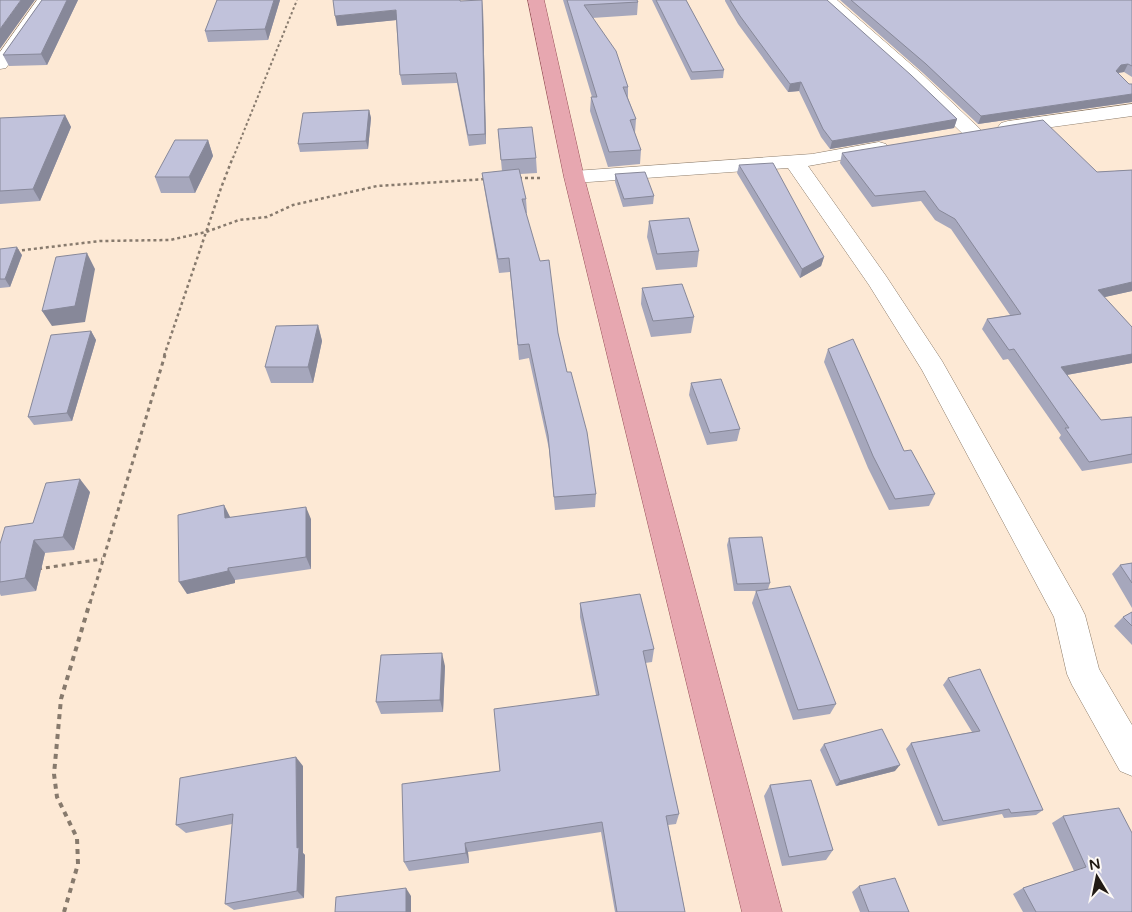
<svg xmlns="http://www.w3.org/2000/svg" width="1132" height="912" viewBox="0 0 1132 912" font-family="'Varela Round',sans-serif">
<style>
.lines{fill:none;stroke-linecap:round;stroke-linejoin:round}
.minor-casing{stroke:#8b7a68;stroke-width:1}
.major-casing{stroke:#985058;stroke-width:1}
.path-far3{stroke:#877a6d;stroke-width:2;stroke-dasharray:2.5 2.5;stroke-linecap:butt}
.path-far2{stroke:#877a6d;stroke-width:2.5;stroke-dasharray:3 3;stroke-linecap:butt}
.path-far1{stroke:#877a6d;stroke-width:3;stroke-dasharray:4 4;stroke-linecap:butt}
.path{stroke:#877a6d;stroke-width:4;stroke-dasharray:5 5;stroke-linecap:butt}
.minor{fill:#fff;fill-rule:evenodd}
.major{fill:#e7a7b0;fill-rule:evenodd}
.wall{fill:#a6a7bc}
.shaded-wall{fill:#878899}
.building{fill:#c1c2db;stroke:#878899}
</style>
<rect width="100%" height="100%" fill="#fde9d5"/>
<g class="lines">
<!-- minor casing -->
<g class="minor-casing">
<path id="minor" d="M37 0H53L6 68 0 69V52Z
M819 0H837L922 74 980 129 983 133 980 137 973 139 966 137 910 82Z
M1132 104V116L1008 133 1001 131 998 127 1001 123 1008 121Z
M879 142 886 144 889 148 886 152 808 166 886 276 942 361 1080 605 1085 615 1099 669 1132 725V776L1120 771 1072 685 1067 674 1054 617 922 370 869 285 788 168 574 183 567 181 564 177 567 173 574 171 812 154Z"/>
</g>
<!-- major casing -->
<g class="major-casing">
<path id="major" d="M528 0H544L584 177 782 912H742L564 177Z"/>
</g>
<!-- path-far3 -->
<path class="path-far3" d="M233 158 297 0"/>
<!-- path-far2 -->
<path class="path-far2" d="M519 178H543
M16 251 100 241 170 240 206 232 239 220 267 217 293 205 377 186 486 179
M164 356 221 188 233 157"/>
<!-- path-far1 -->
<path class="path-far1" d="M38 569 102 559
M90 603 165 355"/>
<!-- path -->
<path class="path" d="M64 912 78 864 77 838 57 797 54 774 61 699 90 602"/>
<!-- minor -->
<use href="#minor" class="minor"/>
<!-- major -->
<use href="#major" class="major"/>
</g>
<!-- wall -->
<path class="wall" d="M42 0H78L47 65 9 66 3 55Z
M217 0H280L268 40 208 42 205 31Z
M563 0H637L638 2 637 15 592 18 628 87V98L636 119 635 133 641 150 640 164 608 167 590 111 591 97H592Z
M652 0H686L724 70 723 78 691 80Z
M725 0H827L957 119 954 128 830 149 821 137 799 91 788 92 738 24 725 1Z
M840 0H1132V77L1124 72 1118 73 1129 84H1132V102L978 124 923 73Z
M460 1 483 9 486 144 469 146 457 83 402 85 400 75 396 20 337 26Z
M369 110 371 118 368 149 300 152 298 144Z
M65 115 71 127 40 201 0 204V118Z
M498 129 536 158 537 173 520 174 526 199 527 213H526L558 333 567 372 596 494 595 507 555 510 549 449 529 358 519 360 510 272 499 273 484 187 482 173 502 171Z
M208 140 213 156 195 193H161L155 177Z
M842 153 1097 172 1132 170V291L1104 297 1132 327V363L1067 375 1101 420 1132 417V463L1082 471 1059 438 1061 435 1008 359 1003 360 982 329 987 319 1010 315 951 229 935 220 921 201 872 207 840 163Z
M739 165 824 257 821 266 800 278 737 173Z
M615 174 654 196 653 204 623 207 615 182Z
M649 221 699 251 697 267 656 270 647 237Z
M0 249 22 255 10 287 0 288Z
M642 288 694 317 691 333 651 337 641 304Z
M318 325 322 341 313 383H271L265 367Z
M91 331 96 340 72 421 34 425 28 417Z
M828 349 935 494 929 506 889 510 868 468 824 362Z
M691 383 740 429 737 441 707 445 689 395Z
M90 492 74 550 45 553 36 591 1 596 0 594V544L33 523Z
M224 505 230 517 311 519V569L235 580V583L187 594Z
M729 538 770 583 768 589 836 704 830 714 793 720 752 603 756 591H760H734L727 545Z
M1132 563V608L1112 574 1120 565Z
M580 603 654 649 652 662 645 663 679 814 676 824 668 825 685 912H615L601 832 468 852 469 863 409 871 404 862 500 771 596 695 580 617Z
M1132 612V645L1114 626 1123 617Z
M445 666 443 712 381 714 376 702Z
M948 678 1043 810 1036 815 1004 818 1002 814 938 826 906 749 911 743 972 732 943 685Z
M824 744 895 771 836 786 820 750Z
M303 766V853L305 855 304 898 234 910 225 904 232 824 186 833 176 825Z
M770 785 833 850 826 860 782 866 764 796Z
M1063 816 1132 912H1023L1013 894 1023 888 1074 871 1052 823Z
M859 886 909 912H860L852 892Z"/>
<!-- shaded-wall -->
<path class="shaded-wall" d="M21 0H35L0 49V29Z
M67 0H78L47 65 41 54Z
M274 0H280L268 40 265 29Z
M482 0 483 9 486 144 485 134Z
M396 10 397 20 337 26 335 16Z
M1128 64 1124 72 1117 73 1116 71 1121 65Z
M801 82 799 91 788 92 790 84Z
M1132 94V102L978 124 981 116Z
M369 110 371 118 368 149 366 141Z
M65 115 71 127 40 201 33 189Z
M957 119 954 128 830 149 832 141Z
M208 140 213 156 195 193 189 177Z
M17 247 22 255 10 287 5 279Z
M87 253 95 269 85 322 52 326 42 311Z
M824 257 821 266 800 278 802 269Z
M1132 282V291L1092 300 1098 290Z
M318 325 322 341 313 383 308 367Z
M91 331 96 340 72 421 67 413Z
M1132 354V363L1055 377 1061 367Z
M80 479 90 492 74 550 63 537Z
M224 505 230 517 225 518Z
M306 507 311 519V569L306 557Z
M34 540 45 553 36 591 25 578Z
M228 568 235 580V583L187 594 179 582Z
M442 653 445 666 443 712 440 700Z
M296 757 303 766V853L305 855 304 898 297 891Z
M900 765 895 771 836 786 840 781Z
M465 843 468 852 469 863 466 853Z
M406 888 411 896V912H406Z"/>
<!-- building -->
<path class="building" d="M0 0H21L0 29Z
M42 0H67L41 54 3 55Z
M217 0H274L265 29 205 31Z
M333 0H460V1L482 0 485 134 468 135 456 73 400 75 396 10 335 16Z
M567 0H637L638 2 584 5 616 51 628 87H623L636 119 630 120 641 150 609 152 591 97H597Z
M656 0H686L724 70 692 72Z
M730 0H827L911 75 957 119 832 141 823 129 801 82 790 84 740 16Z
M851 0H1132V66L1128 64 1121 65 1116 71 1129 84H1132V94L981 116 926 64Z
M369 110 366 141 298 144 303 113Z
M65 115 33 189 0 191V118Z
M1043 120 1097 172 1132 170V282L1098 290 1132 327V354L1061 367 1101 420 1132 417V454L1089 462 1065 428H1069L1014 349 1009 350 987 319 1021 314 955 219 939 210 925 191 875 196 842 153Z
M532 127 536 158 501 160 498 129Z
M175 140H208L189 177H155Z
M773 163 824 257 802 269 739 165Z
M519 169 526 199H522L540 261 549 260 558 333 567 372H571L587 432 596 494 554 497 548 435 529 344 518 345 509 258 498 259 482 173Z
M645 172 654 196 624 199 615 174Z
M689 218 699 251 657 254 649 221Z
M17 247 5 279H0V249Z
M87 253 75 306 42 311 56 257Z
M682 284 694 317 653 321 642 288Z
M318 325 308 367H265L276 326Z
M91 331 67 413 28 417 51 335Z
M853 339 904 451 911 450 935 494 895 499 873 456 828 349Z
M721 379 740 429 710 433 691 383Z
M80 479 63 537 34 540 25 578 0 582V544L5 527 33 523 46 483Z
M224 505 225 518 306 507V557L228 568V571L179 582 178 515Z
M762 537 770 583 737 584 729 538Z
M1132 563V583L1120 565Z
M790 586 836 704 798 710 756 591Z
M640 594 654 649 643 651 679 814 666 816 685 912H617L602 822 465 843 466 853 404 862 402 784 500 771 494 709 599 695 580 603Z
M1132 612V626L1123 617Z
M442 653 440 700 376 702 381 655Z
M980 669 1043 810 1011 813 1009 809 943 821 911 743 980 731 948 678Z
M882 729 900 765 840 781 824 744Z
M296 757 297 848 299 847 297 891 225 904 233 814 176 825 180 778Z
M811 780 833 850 789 857 770 785Z
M1119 808 1132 833V912H1036L1023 888 1086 867 1063 816Z
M895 878 909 912H869L859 886Z
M406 888V912H335L336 897Z"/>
<!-- north arrow -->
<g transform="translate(1097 877) rotate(350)" stroke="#fdf9f5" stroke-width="4" paint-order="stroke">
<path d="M0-4L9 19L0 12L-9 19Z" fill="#221b14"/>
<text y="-8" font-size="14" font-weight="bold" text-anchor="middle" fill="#221b14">N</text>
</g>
</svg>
